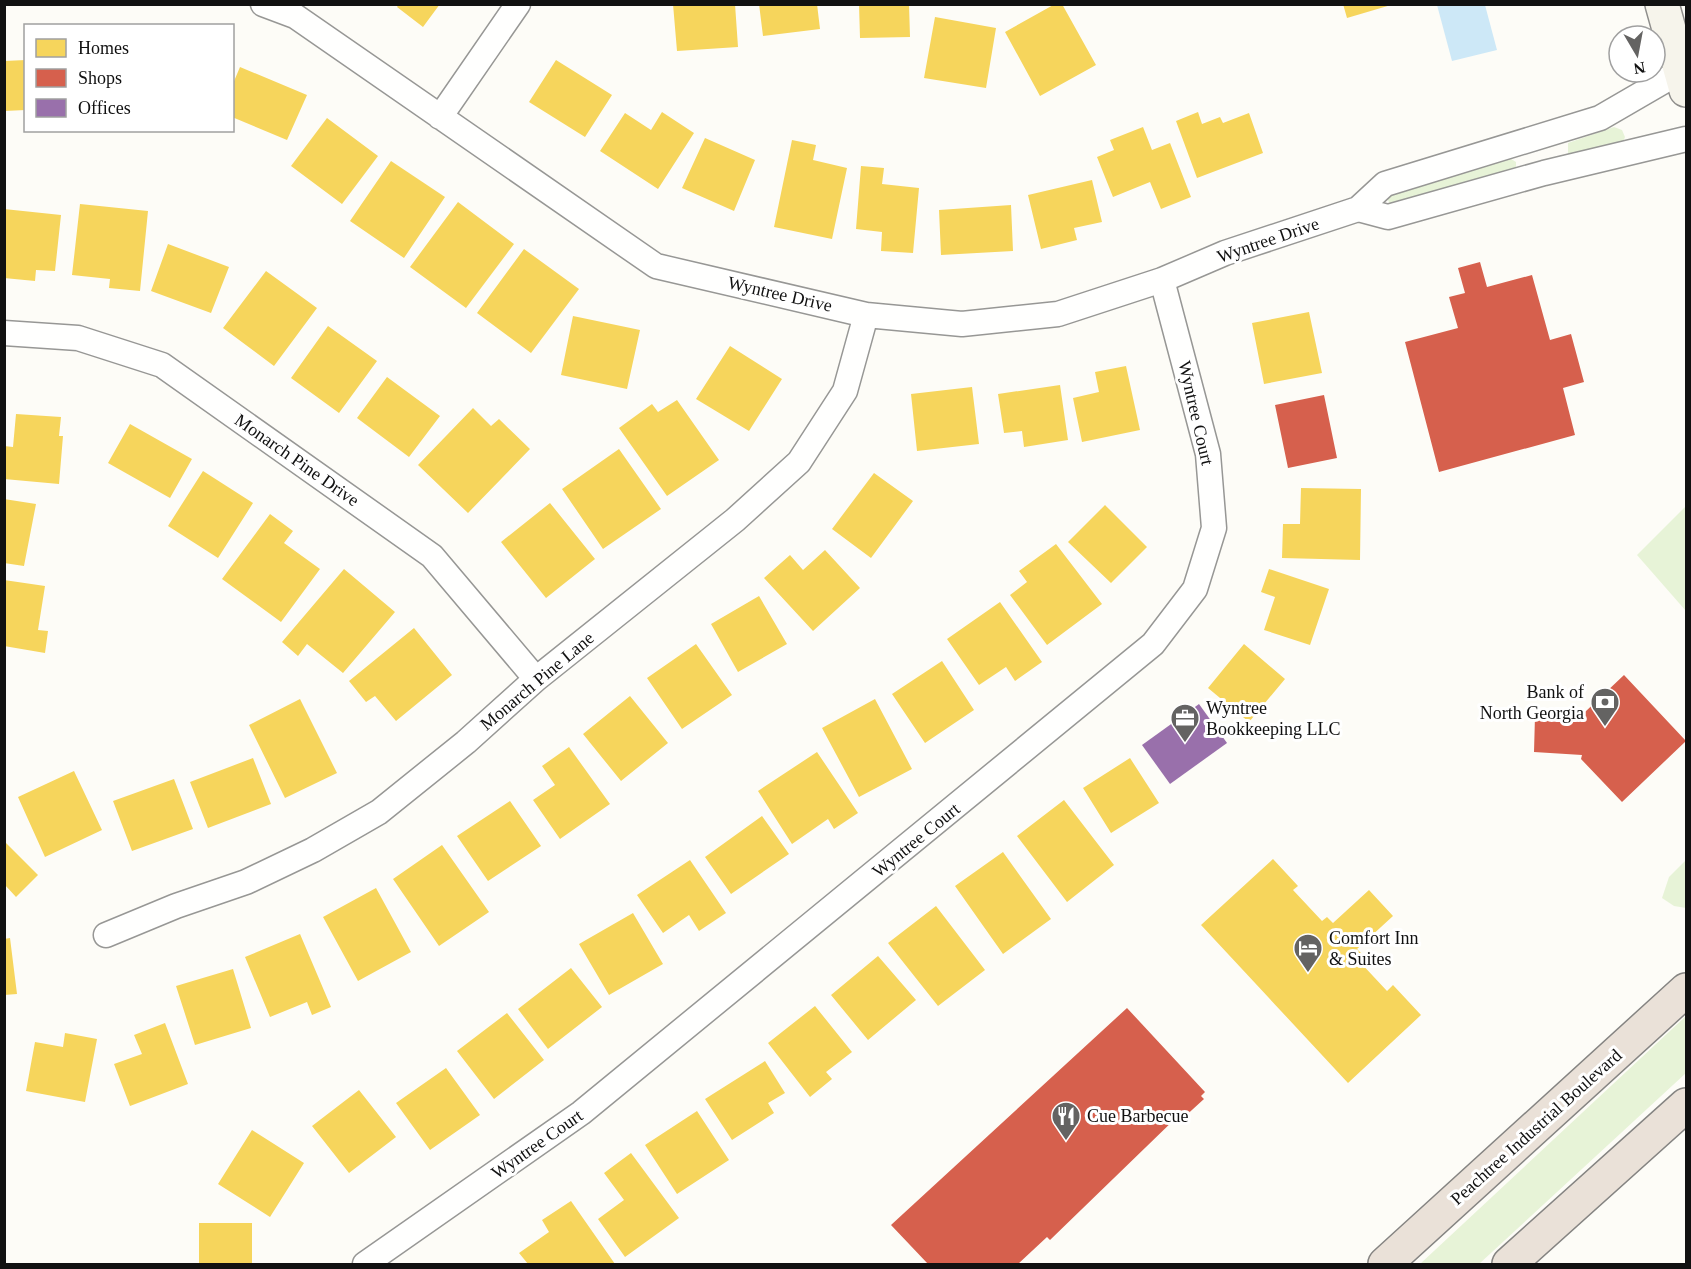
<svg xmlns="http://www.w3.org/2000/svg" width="1691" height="1269" viewBox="0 0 1691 1269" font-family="Georgia,serif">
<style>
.green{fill:#e7f3d7}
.water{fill:#cde8f7}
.homes{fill:#f6d55c}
.shops{fill:#d6604d}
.offices{fill:#9970ab}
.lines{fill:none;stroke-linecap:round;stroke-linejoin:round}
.street-casing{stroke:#979795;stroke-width:27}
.secondary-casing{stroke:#8e8d8b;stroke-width:36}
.highway-casing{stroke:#858482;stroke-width:36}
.street{stroke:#fffffe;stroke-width:24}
.secondary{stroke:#f6f4eb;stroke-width:33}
.highway{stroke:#eae1d8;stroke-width:33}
.labels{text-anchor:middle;stroke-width:6;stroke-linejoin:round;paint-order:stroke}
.street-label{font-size:18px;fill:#111;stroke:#fff}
.poi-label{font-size:18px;fill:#111;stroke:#fff;text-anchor:start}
</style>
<rect width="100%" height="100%" fill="#fdfcf7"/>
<!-- green -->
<path class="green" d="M1614 127 1622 130 1625 137 1623 142 1568 155V143Z
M1508 157 1516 162V170L1391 206 1387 198 1388 193Z
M1686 506V611L1637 555Z
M1686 860V908L1674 906 1662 898 1669 877Z
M1686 1016V1073L1479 1264H1420Z"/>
<!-- water -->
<path class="water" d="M1437 5H1485L1497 50 1452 61Z"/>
<!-- homes -->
<path class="homes" d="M399 4H440L423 27 397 7Z
M673 4H735L738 47 677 51Z
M759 4H817L820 29 763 36Z
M859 4H909L910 37 860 38Z
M1055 4H1062L1096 65 1040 96 1005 32Z
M1343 4H1391V5L1347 18Z
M935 17 996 28 986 88 924 78Z
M26 60V110L4 111V61Z
M556 60 612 95 585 137 529 102Z
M240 67 307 95 287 140 232 117V86Z
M662 112 694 133 658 189 600 151 625 113 651 130Z
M1198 112 1202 124 1220 117 1223 123 1249 113 1263 153 1197 178 1176 121Z
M327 118 378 156 342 204 291 166Z
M1143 127 1152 150 1170 143 1191 197 1161 209 1150 182 1113 197 1097 157 1114 150 1110 140Z
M705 138 755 160 734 211 682 188Z
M792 140 816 145 813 160 847 168 832 239 774 227Z
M391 161 445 197 404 258 350 221Z
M861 166 884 168 882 184 919 188 913 253 881 251 882 232 856 229Z
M1092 180 1102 222 1074 228 1077 240 1041 249 1028 195Z
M458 202 514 244 466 308 410 267Z
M80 204 148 211 140 291 109 288 110 279 72 275Z
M1011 205 1013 251 941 255 939 210Z
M4 209 61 215 55 271 36 270 35 281 4 278Z
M168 244 229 267 211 313 151 291Z
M524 249 579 289 531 353 477 313Z
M266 271 317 308 274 366 223 328Z
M1309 312 1322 373 1264 384 1252 323Z
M573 316 640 330 627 389 561 375Z
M328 326 377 361 339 413 291 378Z
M730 346 782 379 749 431 696 399Z
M1126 366 1140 430 1082 442 1073 398 1099 392 1095 372Z
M387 377 440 416 409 457 357 418Z
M1060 385 1068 440 1024 447 1022 431 1004 433 998 394Z
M972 387 979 444 917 451 911 394Z
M677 400 719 460 667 496 619 428 652 404 658 412Z
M473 408 491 426 499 419 530 449 468 513 418 465Z
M16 414 61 417 59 436H63L59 484 4 479V446L13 447Z
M130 424 192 459 170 498 108 463Z
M619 449 661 509 603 549 562 489Z
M203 471 253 503 218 558 168 526Z
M874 473 913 501 871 558 832 529Z
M1301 488 1361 489 1360 560 1282 558 1283 524H1300Z
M4 499 36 504 24 566 4 563Z
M550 503 595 559 546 598 501 542Z
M1105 505 1147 547 1111 583 1068 542Z
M270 514 293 531 284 543 320 569 281 622 222 579Z
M1056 544 1102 604 1047 645 1010 595 1027 582 1019 571Z
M825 550 860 588 813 631 764 578 790 555 803 570Z
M344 569 395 612 343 673 307 644 298 656 282 642Z
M1269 569 1329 589 1310 645 1264 630 1275 597 1261 592Z
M4 580 45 586 38 630 48 631 45 653 4 646Z
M759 596 787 644 738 672 711 624Z
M1000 602 1042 662 1015 681 1006 667 979 685 947 639Z
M414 628 452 675 396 721 375 696 366 702 349 681Z
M696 644 732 695 682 729 647 678Z
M1244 644 1285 679 1249 722 1208 688Z
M942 661 974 710 925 743 892 694Z
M630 696 668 743 621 781 583 734Z
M300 699 337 773 285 798 249 725Z
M875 699 912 769 859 797 822 728Z
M569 747 610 804 560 839 533 800 555 785 542 766Z
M817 752 858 813 834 829 828 819 792 844 758 791Z
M253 758 271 804 208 828 190 782Z
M1130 758 1159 803 1111 833 1083 788Z
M74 771 102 830 45 857 18 797Z
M174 779 193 829 132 851 113 801Z
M1064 800 1114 865 1067 902 1017 836Z
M510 801 541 846 488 881 457 836Z
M762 816 789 854 731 894 705 857Z
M5 842 38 875 16 897 5 885Z
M442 845 489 912 439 946 393 879Z
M1003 852 1051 919 1003 954 955 886Z
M1273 859 1298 886 1293 890 1322 921 1327 917 1333 923 1369 890 1393 916 1357 949 1364 956 1359 961 1387 991 1393 985 1421 1015 1348 1083 1201 925Z
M690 860 726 913 699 931 689 915 663 933 637 895Z
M376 888 411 952 358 981 323 917Z
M936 906 985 970 938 1006 888 943Z
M633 913 663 964 609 995 579 944Z
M300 934 331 1007 312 1015 307 1002 270 1017 245 957Z
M10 938 17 994 4 995V939Z
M878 956 916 1000 868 1040 831 995Z
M571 968 602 1007 548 1049 518 1009Z
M233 969 251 1028 195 1045 176 986Z
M815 1006 852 1052 826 1072 832 1079 810 1097 768 1043Z
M507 1013 544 1060 494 1099 457 1051Z
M165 1023 188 1084 130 1106 114 1064 142 1054 134 1035Z
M65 1033 97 1039 85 1102 26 1091 35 1042 63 1047Z
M765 1061 785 1093 768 1103 774 1113 732 1140 705 1099Z
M446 1068 480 1115 430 1150 396 1103Z
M359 1090 396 1137 349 1173 312 1126Z
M697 1111 729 1160 677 1194 645 1145Z
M252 1130 304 1163 270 1217 218 1184Z
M631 1153 679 1218 625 1257 598 1219 624 1200 604 1173Z
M571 1201 615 1264H528L519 1253 549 1232 542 1220Z
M199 1223H252V1264H199Z"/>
<!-- shops -->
<path class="shops" d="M1480 262 1487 287 1532 275 1550 340 1571 334 1584 382 1563 388 1575 435 1439 472 1405 342 1458 328 1449 297 1465 293 1458 268Z
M1324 395 1337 458 1288 468 1275 405Z
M1624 675 1686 741 1622 802 1581 759 1582 755 1534 752 1535 716 1585 717V712Z
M1127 1008 1205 1092 1201 1096 1204 1099 1181 1120 1178 1116 1050 1240 1047 1237 1018 1264H928L891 1225Z"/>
<!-- offices -->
<path class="offices" d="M1199 704 1227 743 1170 784 1142 745Z"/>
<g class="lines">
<!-- street casing -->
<g class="street-casing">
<path id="street" d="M263 4 295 16 656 266 866 315 962 324 1058 314 1162 280 1225 253 1358 209 1385 184 1600 118 1681 71
M440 117 518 4
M1358 209 1388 217 1544 173 1686 139
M4 333 78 338 162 365 432 556 536 679
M106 935 176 906 246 882 313 850 379 812 466 742 536 679 735 520 799 462 845 391 866 315
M365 1264 581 1113 1153 644 1195 589 1214 528 1208 454 1162 280"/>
</g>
<!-- secondary casing -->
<g class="secondary-casing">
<path id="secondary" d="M1662 4 1686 90"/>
</g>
<!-- highway casing -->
<g class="highway-casing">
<path id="highway" d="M1385 1264 1686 990
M1509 1264 1686 1105"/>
</g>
<!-- street -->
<use href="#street" class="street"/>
<!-- secondary -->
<use href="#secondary" class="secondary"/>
<!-- highway -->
<use href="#highway" class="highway"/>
</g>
<!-- icons -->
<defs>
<g id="bank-pin" transform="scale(1.5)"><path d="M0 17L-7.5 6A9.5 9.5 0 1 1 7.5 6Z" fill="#646362" stroke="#fff"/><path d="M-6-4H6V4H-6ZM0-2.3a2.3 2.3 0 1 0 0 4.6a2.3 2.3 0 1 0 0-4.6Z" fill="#fff"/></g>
<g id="office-pin" transform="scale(1.5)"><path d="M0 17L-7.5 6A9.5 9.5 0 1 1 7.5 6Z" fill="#646362" stroke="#fff"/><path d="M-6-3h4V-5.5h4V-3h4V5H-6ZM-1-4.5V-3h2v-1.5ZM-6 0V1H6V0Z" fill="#fff"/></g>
<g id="hotel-pin" transform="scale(1.5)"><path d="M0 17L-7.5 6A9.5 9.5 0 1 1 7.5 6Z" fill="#646362" stroke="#fff"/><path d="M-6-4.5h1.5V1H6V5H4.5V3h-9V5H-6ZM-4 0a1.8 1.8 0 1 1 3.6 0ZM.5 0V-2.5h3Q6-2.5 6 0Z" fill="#fff"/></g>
<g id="restaurant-pin" transform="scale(1.5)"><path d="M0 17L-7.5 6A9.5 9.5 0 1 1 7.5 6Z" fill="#646362" stroke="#fff"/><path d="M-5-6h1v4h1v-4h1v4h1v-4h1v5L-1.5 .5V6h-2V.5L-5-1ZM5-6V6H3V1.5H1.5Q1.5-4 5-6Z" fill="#fff"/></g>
</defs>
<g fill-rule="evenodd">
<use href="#bank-pin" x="1605" y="702"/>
<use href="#office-pin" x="1185" y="718"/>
<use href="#hotel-pin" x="1308" y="948"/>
<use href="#restaurant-pin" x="1066" y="1116"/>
</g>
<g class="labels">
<!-- street labels -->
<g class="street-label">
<text transform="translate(1268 240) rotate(-19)" y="6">Wyntree Drive</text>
<text transform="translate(780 294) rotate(13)" y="6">Wyntree Drive</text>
<text transform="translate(1196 413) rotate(77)" y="6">Wyntree Court</text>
<text transform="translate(297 460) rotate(35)" y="6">Monarch Pine Drive</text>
<text transform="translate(537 681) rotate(-40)" y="6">Monarch Pine Lane</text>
<text transform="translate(916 840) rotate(-39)" y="6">Wyntree Court</text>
<text transform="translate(1536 1127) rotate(-42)" y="6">Peachtree Industrial Boulevard</text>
<text transform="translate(537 1144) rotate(-35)" y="6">Wyntree Court</text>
</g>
<!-- poi labels -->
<g class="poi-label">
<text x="1584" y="698" text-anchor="end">Bank of<tspan x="1584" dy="21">North Georgia</tspan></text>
<text x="1206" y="714">Wyntree<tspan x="1206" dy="21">Bookkeeping LLC</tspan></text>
<text x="1329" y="944">Comfort Inn<tspan x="1329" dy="21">&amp; Suites</tspan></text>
<text x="1087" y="1122">Cue Barbecue</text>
</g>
</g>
<!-- border -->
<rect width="1691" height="1269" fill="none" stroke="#111111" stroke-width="12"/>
<!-- legend -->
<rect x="24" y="24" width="210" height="108" fill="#ffffff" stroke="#a0a0a0" stroke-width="1.5"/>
<rect x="36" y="39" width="30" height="18" fill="#f6d55c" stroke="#a0a0a0" stroke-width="1.5"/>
<text x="78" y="54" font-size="18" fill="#111111">Homes</text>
<rect x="36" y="69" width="30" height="18" fill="#d6604d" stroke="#a0a0a0" stroke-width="1.5"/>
<text x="78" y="84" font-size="18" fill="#111111">Shops</text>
<rect x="36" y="99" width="30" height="18" fill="#9970ab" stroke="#a0a0a0" stroke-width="1.5"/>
<text x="78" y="114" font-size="18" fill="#111111">Offices</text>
<!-- north arrow -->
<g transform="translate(1637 54) rotate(170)"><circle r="28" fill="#ffffff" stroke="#a0a0a0" stroke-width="1.5"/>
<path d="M0-4.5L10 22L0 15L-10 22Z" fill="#646362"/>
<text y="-9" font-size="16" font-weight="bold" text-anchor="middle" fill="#111111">N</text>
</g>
</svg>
